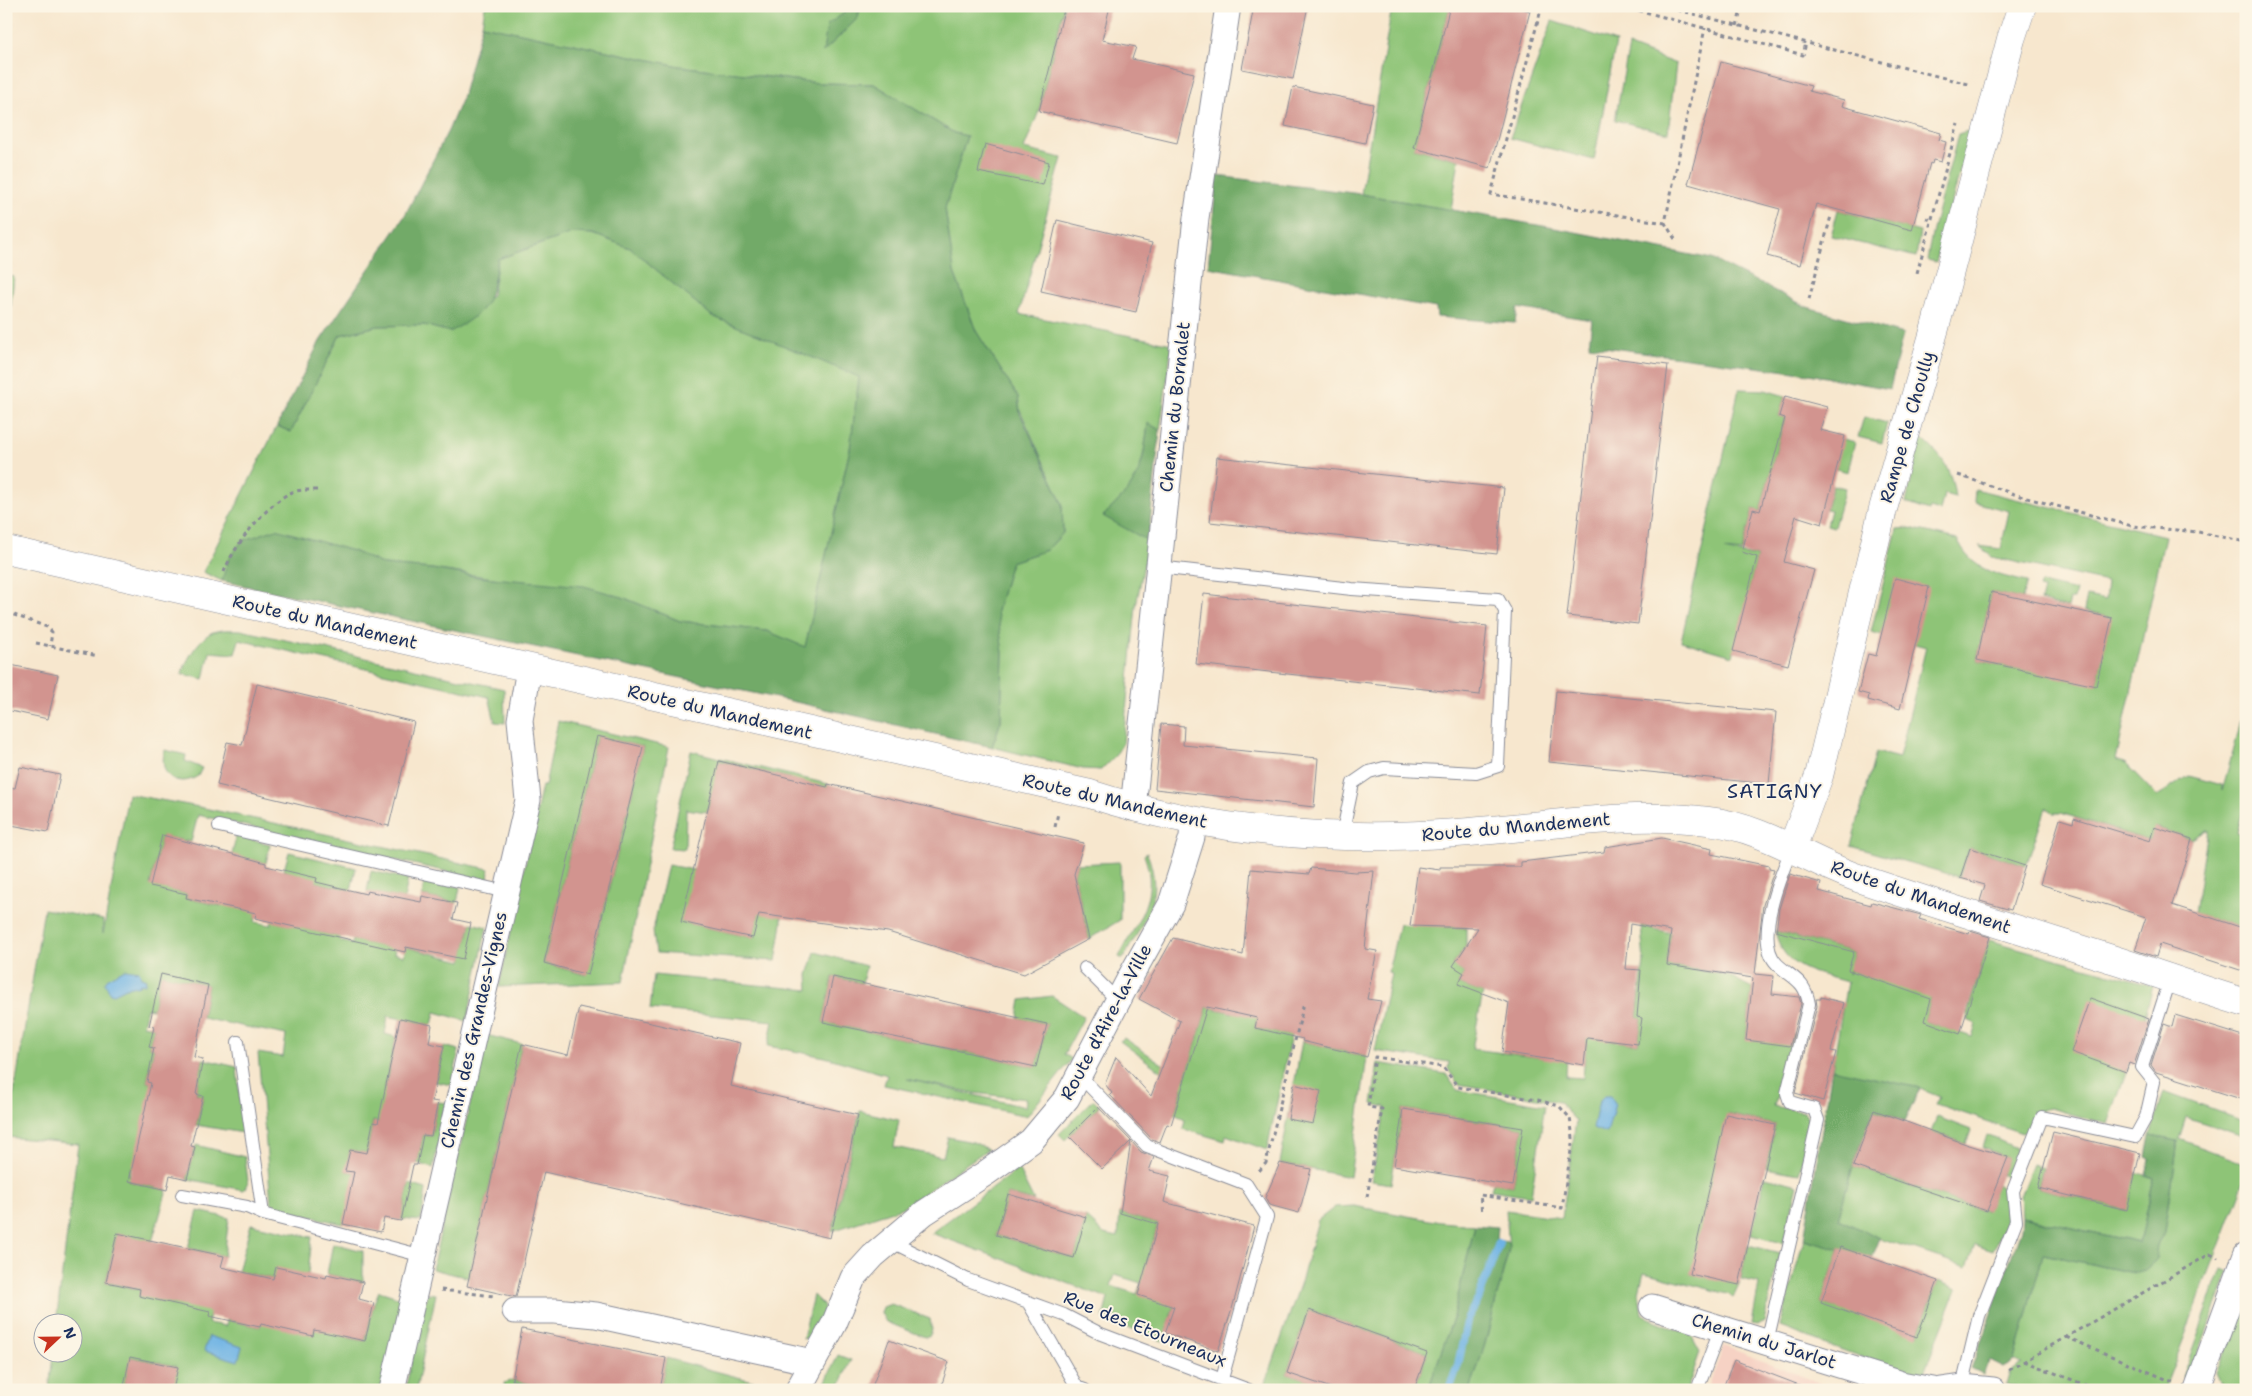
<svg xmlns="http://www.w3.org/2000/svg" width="2252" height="1396" viewBox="0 0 2252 1396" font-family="'Shantell Sans',sans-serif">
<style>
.built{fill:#f6d2c4}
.green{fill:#8ec477;stroke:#547a6a;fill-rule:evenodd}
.forest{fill:#72aa68;stroke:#466c63}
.water{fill:#6eb3e4;stroke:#4471a1}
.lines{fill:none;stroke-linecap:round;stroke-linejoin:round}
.stream{stroke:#6eb3e4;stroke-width:8}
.building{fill:#d2948f}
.service-casing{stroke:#898b96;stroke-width:14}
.minor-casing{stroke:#898b96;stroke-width:27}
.tertiary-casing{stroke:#898b96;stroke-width:29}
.path{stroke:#898b96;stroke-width:3;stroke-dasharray:4 4;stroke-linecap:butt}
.service{stroke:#fff;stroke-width:12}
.minor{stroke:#fff;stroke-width:25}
.tertiary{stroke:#fff;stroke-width:28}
.labels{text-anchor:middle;stroke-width:4;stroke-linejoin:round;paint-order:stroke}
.street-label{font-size:18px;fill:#1b2f5e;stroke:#fcf5e5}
.quarter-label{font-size:20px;letter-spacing:1px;fill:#1b2f5e;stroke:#fcf5e5}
</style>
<rect width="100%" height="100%" fill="#fcf5e5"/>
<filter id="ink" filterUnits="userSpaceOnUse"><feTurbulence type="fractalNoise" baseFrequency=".02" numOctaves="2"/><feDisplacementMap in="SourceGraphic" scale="10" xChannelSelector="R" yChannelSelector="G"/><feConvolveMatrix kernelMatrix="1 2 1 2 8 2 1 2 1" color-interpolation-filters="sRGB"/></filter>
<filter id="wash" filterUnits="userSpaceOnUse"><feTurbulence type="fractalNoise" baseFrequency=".0096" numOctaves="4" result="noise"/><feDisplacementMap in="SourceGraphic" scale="20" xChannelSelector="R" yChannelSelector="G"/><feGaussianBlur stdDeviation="1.12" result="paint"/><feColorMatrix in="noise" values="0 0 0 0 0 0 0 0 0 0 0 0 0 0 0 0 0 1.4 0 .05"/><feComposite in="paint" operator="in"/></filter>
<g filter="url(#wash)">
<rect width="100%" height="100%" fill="#f7e7ce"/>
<!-- built -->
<path class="built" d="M1724 1346 1838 1390H1707Z"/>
<!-- green -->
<path class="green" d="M485 6H854L823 52 858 18 860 6H1064L1039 111 1024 149 1062 158 1019 314 1172 344 1160 430 1148 424C1142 472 1139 482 1104 516L1149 538 1136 606 1123 743 1115 756 1101 770 1083 769 992 747 1001 721 1003 653 997 611 1011 562 1047 550 1063 533 1062 503 1020 410 1018 397 976 331 954 272 945 208 967 136 954 133 874 84 818 83 679 66 482 25Z
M1392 6H1450L1414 148 1459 160 1451 210 1361 194Z
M1552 21 1616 42 1594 160 1510 138Z
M1629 46 1676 64 1668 133 1615 120Z
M1971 130 1936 262 1927 260C1934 217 1948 176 1958 134Z
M1838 210 1920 232 1916 257 1831 236Z
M572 233 593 234 630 248 712 316 860 376 850 449 805 648 767 631 680 621 622 597 432 569 384 565 353 551 276 530 229 558 222 581 203 572 277 426 291 432 340 335 378 326 424 325 450 332 492 295 498 259Z
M6 275 14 277 6 348Z
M1739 389 1765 390 1785 396 1779 416 1785 418 1760 511 1753 509 1742 552 1724 550 1757 557 1733 656 1681 641Z
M1864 417 1887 423 1882 443 1858 437Z
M1921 438C1943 457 1951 468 1955 497L1944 494 1940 511 1930 508 1929 511 1906 503Z
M1843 439 1855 442 1848 472 1836 469Z
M1833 485 1845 488 1834 527 1827 525 1831 510 1826 509Z
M1975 489 2165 536 2116 760 2126 764 2157 796 2189 776 2222 785V791L2238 733 2246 693V799L2237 833 2246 836V929L2195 913 2208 829 2192 839 2155 827 2150 841 2061 813H2053L2046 808 2026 866 1970 848 1959 877 1851 846 1876 752 1899 758 1926 647 1871 632 1897 529 1910 528 1957 539C1970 570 1997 575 2027 582L2022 599 1991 592 1977 660 2096 685 2111 618 2084 611 2087 596 2105 600 2107 582 1992 557 1979 546 2001 549 2009 511 1974 502Z
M2041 583 2076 591 2074 599H2070L2068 608 2040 601 2043 589 2039 588Z
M241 630 504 689 505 723 495 722 489 697 239 640 235 654 210 652 204 679 182 674C186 660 199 638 213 632 221 629 233 630 241 630Z
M558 721 669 747 623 982 499 987 542 786H545ZM597 736 643 747 596 942 586 975 544 963Z
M165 750 186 755 185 761 202 768 198 776C177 789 157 775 165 750Z
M691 751 828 784 806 874 769 868 790 778 720 761 707 812 686 809 685 849 670 848Z
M128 794 199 807 489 869 488 881 198 815 191 842 162 836 150 885 187 894 186 898 221 906 222 902 257 910 255 922 271 925 272 921 340 937V941L352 944 353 940 395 949 394 953 404 956 406 947 462 961 471 923 487 927 467 1021 435 1012 432 1025 388 1016 385 1034 396 1037 385 1088 391 1089 383 1124 373 1121 367 1153 350 1150 346 1171 360 1174 343 1224 278 1209 271 1202 258 1053 283 1057 286 1035 202 1018 208 985 161 974 153 1009 147 1008 143 1025 154 1027 149 1047 154 1048 147 1082 155 1084 136 1168 131 1167 128 1181 167 1190 152 1242 117 1233 106 1282 141 1290 139 1295 175 1304 177 1298 212 1306 208 1323 226 1326 227 1320 260 1327 262 1318 313 1335 316 1323 350 1331 349 1338 365 1341 374 1303 379 1291 404 1299 381 1390H171L176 1366 131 1357 123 1390H49L53 1354H72V1324L56 1323 78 1144 7 1137 44 909 103 920V934Z
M236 836 270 844 266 863 232 855Z
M289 852 356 868 351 890 316 882 284 870Z
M1147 853C1165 899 1144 919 1123 959L1119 957C1137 920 1160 897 1144 855Z
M1120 862V920L1089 939 1074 874 1077 864Z
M668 865 694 870 682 922 753 938 765 887 781 890 782 923 776 961 656 953 653 930Z
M371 871 408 879 404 899 367 891Z
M425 880 460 887 457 903 422 896Z
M1399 924 1466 928V946L1453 965 1464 973 1458 984 1483 993 1472 1049 1543 1058 1569 1017 1566 1077 1583 1078 1589 1011 1608 1012 1605 1040 1638 1044 1642 1018 1637 1017 1644 962 1641 926 1671 933 1667 965 1728 975 1752 988 1746 1040 1768 1031 1794 1034 1781 1087 1774 1106 1804 1112 1811 1125 1799 1174 1766 1168 1775 1125 1727 1114 1691 1274 1740 1283 1733 1298 1728 1294 1644 1272 1639 1292 1642 1315 1691 1335 1700 1352 1687 1390H1470L1485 1344 1509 1249 1506 1210 1562 1218 1576 1121 1559 1102 1458 1084 1448 1069 1449 1062 1375 1051 1391 973 1388 972Z
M1775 931 1854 952 1848 974 1849 970 1932 996 1925 1021 1972 1037 1976 1024 1968 1020 1969 1015H1967L1989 940 2153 986 2145 1017 2108 1124 2049 1108 2035 1112 2029 1130 2022 1133 1936 1104 1940 1096 1920 1088 1832 1070 1847 982C1813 972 1784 970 1775 931Z
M815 952 866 966 862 983 833 977 823 1022 1036 1067 1047 1024 1018 1018 1021 1000 1052 996 1084 1017 1064 1054 1072 1059 1027 1116 884 1085 887 1075 825 1057 768 1046 773 1021 650 1009 654 975 809 990 808 975ZM907 1079 974 1093 1026 1099 1025 1107Z
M1238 993 1263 999 1255 1028 1291 1036 1267 1150 1226 1135 1225 1141 1183 1129 1185 1119 1174 1114 1183 1088 1120 1041 1124 1038 1185 1079 1207 1007 1233 1013Z
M486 1035 522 1044 469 1278 432 1269Z
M1302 1041 1367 1057 1350 1177 1280 1163Z
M444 1046 459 1050 452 1085 436 1082Z
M203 1059 237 1067 243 1133 196 1125 203 1096 196 1094Z
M1378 1063 1446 1074 1457 1090 1545 1105 1531 1196 1491 1190 1493 1183 1513 1186 1523 1128 1403 1109 1391 1184 1371 1181 1386 1107 1372 1104Z
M2164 1092 2246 1122V1137L2186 1117 2179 1139 2246 1164V1176L2164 1390H2022L2006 1384 2010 1370 2023 1364 2015 1360 2043 1254 2134 1273 2155 1250 2158 1241 2165 1233 2178 1141 2150 1136Z
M1093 1100 1099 1106 1065 1140 1059 1134Z
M438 1102 447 1103 433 1168 417 1163 423 1135 431 1136Z
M860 1111 899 1120 894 1147 943 1157 948 1137 973 1142 988 1149 904 1207 832 1231Z
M1937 1117 1971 1130 1966 1144 1931 1131Z
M1987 1135 2016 1148 2019 1156 2013 1179 2001 1174 2007 1157 1983 1148Z
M196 1145 245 1157 248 1182 244 1190 187 1179Z
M2033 1164 2043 1168 2038 1188 2126 1210 2135 1172 2154 1178 2140 1243 2022 1217 2020 1196Z
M1853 1166 1986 1211 1997 1184 2008 1193 2009 1215 1993 1251 1975 1245 1967 1267 1880 1238 1838 1219Z
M1018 1169 1034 1201 1008 1194 996 1235 1074 1258 1086 1217 1104 1234 1118 1237 1120 1213 1158 1224 1147 1262 1174 1305 1163 1341 1103 1318 1108 1298 931 1233ZM1115 1275 1141 1283 1137 1294 1111 1286Z
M1765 1177 1798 1185 1783 1243 1751 1235Z
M409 1184 426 1189 421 1221 401 1219Z
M1354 1206 1440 1222 1475 1225 1452 1321 1428 1390H1414L1427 1353 1309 1310 1287 1373 1315 1382 1312 1390H1278L1265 1385 1302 1279 1318 1220 1335 1207Z
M198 1211 229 1218 224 1256 188 1248Z
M251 1224 312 1237 308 1274 273 1279 238 1271Z
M1804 1239 1840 1247 1821 1303 1918 1335 1938 1281 1957 1289 1923 1375 1918 1378 1780 1327Z
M333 1243 363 1251V1282L327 1274Z
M1748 1245 1780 1253 1764 1321 1758 1325 1752 1324 1759 1283 1741 1279Z
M2222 1269 2229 1272 2189 1378 2182 1377Z
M427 1293 436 1294 416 1390H405Z
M813 1295 823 1305 826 1318 815 1335 803 1339Z
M2246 1302V1390H2226L2221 1385 2216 1371Z
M891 1304 930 1319 932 1330 930 1335 925 1337 886 1322 881 1313 883 1307Z
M838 1355 851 1360 838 1390H822Z
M666 1358 760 1383 767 1390H660Z
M512 1380 561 1390H505L504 1383Z"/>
<!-- forest -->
<path class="forest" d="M854 6H860L858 18 823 52 827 25Z
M482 25 679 66 818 83 874 84 954 133 967 136 945 208 954 272 976 331 1018 397 1020 413 1062 503 1063 533 1047 550 1011 562 997 611 1003 653 1001 721 992 747 791 701 222 581 229 558 242 541 276 529 353 551 384 565 432 569 480 577 584 586 622 597 680 621 767 631 805 647 850 449 859 377 712 316 630 248 593 234 572 233 498 259C489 303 491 309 450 332L424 325 378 326 340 335 291 432 277 426 320 341 404 217 448 131 462 98Z
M1217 176 1361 194 1560 229 1712 259 1807 307 1903 334 1890 389 1809 374 1589 345 1592 320 1517 308 1515 323 1437 317 1436 308 1208 267Z
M1148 423 1160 430 1148 541 1103 516C1140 482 1142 472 1148 423Z
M1832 1069 1920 1088 1905 1121 1874 1110 1853 1166 1838 1219 1880 1238 1872 1258 1804 1239Z
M2150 1136 2178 1141 2165 1233C2157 1242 2155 1247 2157 1259L2145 1270 2134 1273 2043 1254 2015 1360 2003 1367 1989 1360 1983 1375 1971 1369 2021 1230 2022 1217 2140 1243 2154 1178 2146 1175 2150 1159 2146 1157Z
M1475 1225 1498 1227 1497 1239 1508 1242 1509 1248 1485 1344 1470 1390H1428L1452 1321Z"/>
<!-- water -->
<path class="water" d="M125 969 139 971 141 977 146 979 145 984 141 983 137 987 130 986 114 994 110 993 105 983 107 979Z
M1604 1096H1610L1615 1104 1607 1133 1593 1128 1599 1101Z
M209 1336 242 1347 238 1361 204 1351Z"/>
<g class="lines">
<!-- stream -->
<path class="stream" d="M1449 1390 1458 1365 1468 1317 1478 1300 1499 1243"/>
</g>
<g id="blocks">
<!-- building -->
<path class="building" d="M1065 6H1110L1102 40 1136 47 1132 59 1194 73 1177 143 1039 111Z
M1254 6H1308L1293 79 1242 69Z
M1450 6H1513L1530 11 1490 168 1414 148Z
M1721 62 1811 86 1809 91 1844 100 1842 106 1941 133 1939 140 1946 142 1941 162 1933 160 1932 164 1930 163 1912 230 1816 204 1800 265 1767 256 1780 209 1688 184Z
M1293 87 1373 104 1365 143 1285 126Z
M985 144 1049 162 1043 185 978 172Z
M1057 220 1152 243 1136 312 1041 291Z
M1597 356 1668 365 1638 624 1567 616Z
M1785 396 1827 407 1820 430 1845 436 1822 524 1796 516 1784 562 1814 570 1788 665 1733 651 1757 557 1742 552 1753 509 1760 511 1785 418 1779 416Z
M1217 457 1504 488 1497 554 1210 522Z
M1895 578 1929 587 1900 709 1868 700 1869 695 1858 692 1868 654 1876 656Z
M1991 592 2112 618 2096 686 1977 660Z
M1204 594 1487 626 1480 695 1196 664Z
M6 664 58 675 48 719 6 710Z
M257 684 414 722 389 826 217 785 227 742 242 745Z
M1556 691 1776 712 1769 784 1549 762Z
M1161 724 1184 726 1183 745 1318 758 1314 807 1155 789Z
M597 736 643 747 588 975 544 963Z
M719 761 827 787 828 784 1084 843 1074 874 1089 939 1024 974 888 932 759 914 753 938 681 922Z
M20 767 60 775 48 832 6 824V787L15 788Z
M2074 818 2150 841 2154 827 2192 839 2172 905 2246 929V972L2160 944 2156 957 2135 950 2146 917 2040 884 2060 819 2073 823Z
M162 835 266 863V866L317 878 316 882 366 894 367 891 421 902 422 896 457 903 453 919 471 923 463 959 406 947 405 952 255 918 256 913 186 898 187 894 150 886Z
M1662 838 1712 849 1711 854 1769 866V869L1774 870 1763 905 1755 974 1774 976 1772 994 1799 997 1801 1004 1790 1046 1746 1040 1753 978 1667 965 1671 931 1630 924 1626 969 1641 970 1637 1017 1642 1018 1638 1044 1587 1038 1584 1065 1502 1052 1509 1003 1458 984 1464 973 1453 966 1478 928 1410 926 1418 867 1440 870V867H1521V862L1604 852 1605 847Z
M1970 848 2025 866 2011 910 1980 901 1985 885 1960 878Z
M1311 868 1355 872 1374 871 1365 949 1377 951 1367 999 1381 1001 1367 1057 1302 1041 1303 1039 1255 1028 1257 1018 1207 1007 1171 1125 1167 1124 1160 1142 1152 1139 1110 1095 1112 1093 1105 1084 1116 1057 1151 1096 1180 1021 1139 999 1173 938 1243 955 1251 869 1309 874Z
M1790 874 1821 883 1819 891 1871 905 1872 902 1906 911 1921 915 1919 919 1969 934 1970 931 1990 937 1960 1034 1925 1021 1931 999 1848 970 1854 952 1776 931 1779 909Z
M161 974 208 985 194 1057 203 1059 196 1094 203 1096 191 1146 195 1147 187 1179 170 1175 167 1190 129 1181 151 1083 147 1082 154 1048 149 1047 154 1027 149 1026Z
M833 977 1047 1024 1036 1067 823 1022Z
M1821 997 1844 1003 1831 1051 1836 1052 1823 1101 1795 1093 1817 1006 1816 999H1821Z
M2090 998 2149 1019 2134 1065 2129 1063 2126 1072 2071 1052Z
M579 1007 740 1043 731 1086 858 1115 830 1238 544 1172 516 1297 467 1286 522 1044 568 1055Z
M2175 1015 2246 1037V1082L2241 1099 2156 1072 2151 1065 2164 1024 2172 1027Z
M400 1018 432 1025 429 1043 444 1046 432 1101 438 1102 431 1136 423 1135 417 1165H413L401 1221 384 1218 381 1232 343 1224 354 1172 345 1171 350 1150 367 1153 373 1122 378 1123Z
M1294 1084 1321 1091 1313 1124 1288 1119Z
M1098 1107 1131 1141 1102 1169 1069 1136Z
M1403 1109 1523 1128 1513 1186 1394 1166Z
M1874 1110 1966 1144 2008 1157 1987 1211 1853 1166Z
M1726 1114 1775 1125 1739 1285 1690 1274Z
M2053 1132 2140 1153 2127 1210 2038 1188Z
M1131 1141 1141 1152 1154 1157 1149 1171 1170 1176 1164 1202 1254 1226 1232 1309 1218 1351 1165 1333 1174 1307 1138 1295 1158 1224 1120 1213Z
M1280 1163 1311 1169 1299 1213 1269 1205 1265 1198Z
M1008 1194 1086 1217 1074 1258 996 1235Z
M117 1233 224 1256 221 1267 273 1279 276 1267 326 1278 327 1274 363 1282 359 1299 374 1303 365 1341 314 1330 313 1336 261 1324 260 1327 209 1316 210 1312 139 1296 140 1289 106 1282Z
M1840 1247 1938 1281 1917 1337 1821 1303Z
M1309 1310 1427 1353 1414 1390H1337L1287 1373Z
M522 1329 666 1358 660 1390H561L512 1380Z
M889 1340 949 1362 940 1390H871Z
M130 1357 178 1367 173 1390H123Z
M1734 1360 1807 1388V1390H1722Z"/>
</g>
</g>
<g filter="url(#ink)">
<use href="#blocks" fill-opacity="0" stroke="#898b96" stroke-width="1"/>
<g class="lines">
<!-- service casing -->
<g class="service-casing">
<path id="service" d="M1158 567 1352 589 1498 599 1505 611 1498 766 1476 773 1384 768 1369 772 1353 783 1342 836
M219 826 506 892
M1085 968 1118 1001
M238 1042 263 1214
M1080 1076 1147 1146 1246 1184 1267 1217 1222 1379
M182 1195 247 1207 263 1214 423 1256
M892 1242 968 1280 1064 1315 1101 1334 1249 1390
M1028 1302 1077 1387 1085 1390
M1767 1342 1818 1120 1814 1109 1790 1102 1787 1093 1809 1004C1805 980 1793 979 1777 964 1753 940 1781 874 1792 848
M1962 1387 1979 1316 2016 1221 2013 1191 2042 1117 2135 1137 2146 1117 2154 1082 2142 1067 2170 980
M1697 1390 1721 1327"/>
</g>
<!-- minor casing -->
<g class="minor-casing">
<path id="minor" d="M1133 808 1196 218 1228 6
M1652 1307 1901 1384 1933 1390
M515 1311H555L596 1315 812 1362
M392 1390 528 800 520 720 529 669
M798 1390 834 1324 853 1278 873 1256 924 1213 986 1173 1031 1141 1067 1098 1133 972 1171 904 1192 837 1193 820
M1941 1390 1962 1387 1993 1390
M2197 1390 2246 1255"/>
</g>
<!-- tertiary casing -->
<g class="tertiary-casing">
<path id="tertiary" d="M6 550 1090 794C1207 832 1334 842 1457 833 1540 827 1625 811 1708 821 1763 827 1807 860 1858 878 1943 907 2029 933 2115 960 2159 974 2202 990 2246 1003
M1792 848 1819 776 1883 509 1935 328 2011 39 2022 6"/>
</g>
<!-- path -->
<path class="path" d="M1542 6 1491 194 1665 223
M1623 6 1803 55 1806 43
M1662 6 1972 85
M1737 26 1742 6
M1926 218 1931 220
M1675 239 1665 223 1705 28
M1917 273 1958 124
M1809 299 1831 216
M1958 475 2023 497 2132 526 2198 532 2246 542
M224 572C233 547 266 505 290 493 299 489 308 490 317 490
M6 612 47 627 52 632 50 646
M36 643 98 656
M1055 827 1058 813
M1259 1171 1266 1163 1304 1003
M1367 1197 1382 1109 1368 1107 1375 1057 1443 1067 1458 1087 1538 1100 1559 1106 1570 1118 1573 1138 1562 1208 1480 1195 1482 1213
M441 1290 494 1296
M2066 1337 2173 1382
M2024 1361 2098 1390
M2009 1370 2210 1254 2218 1258"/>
<!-- service -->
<use href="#service" class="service"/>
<!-- minor -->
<use href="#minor" class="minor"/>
<!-- tertiary -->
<use href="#tertiary" class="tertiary"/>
</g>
</g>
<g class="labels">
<!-- street labels -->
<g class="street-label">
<text transform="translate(1175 407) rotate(-84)" y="6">Chemin du Bornalet</text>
<text transform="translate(1907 427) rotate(-74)" y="6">Rampe de Choully</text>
<text transform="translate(325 622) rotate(13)" y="6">Route du Mandement</text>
<text transform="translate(720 712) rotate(13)" y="6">Route du Mandement</text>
<text transform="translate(1115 801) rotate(13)" y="6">Route du Mandement</text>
<text transform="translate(1516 827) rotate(-5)" y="6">Route du Mandement</text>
<text transform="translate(1921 897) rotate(19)" y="6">Route du Mandement</text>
<text transform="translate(1106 1022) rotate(-62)" y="6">Route d'Aire-la-Ville</text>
<text transform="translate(474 1030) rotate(-77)" y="6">Chemin des Grandes-Vignes</text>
<text transform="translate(1145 1329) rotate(22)" y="6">Rue des Etourneaux</text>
<text transform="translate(1764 1341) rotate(17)" y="6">Chemin du Jarlot</text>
</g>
<!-- quarter labels -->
<g class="quarter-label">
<text x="1775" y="798">SATIGNY</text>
</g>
</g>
<!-- margin -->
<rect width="2252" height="1396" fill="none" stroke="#fcf5e5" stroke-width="25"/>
<!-- north arrow -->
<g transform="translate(58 1338) rotate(68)"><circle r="24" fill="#fcf5e5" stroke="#a2a6af"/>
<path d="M0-4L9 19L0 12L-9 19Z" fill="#c8321e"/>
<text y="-8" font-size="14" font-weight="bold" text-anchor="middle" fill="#1b2f5e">N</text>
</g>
</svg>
